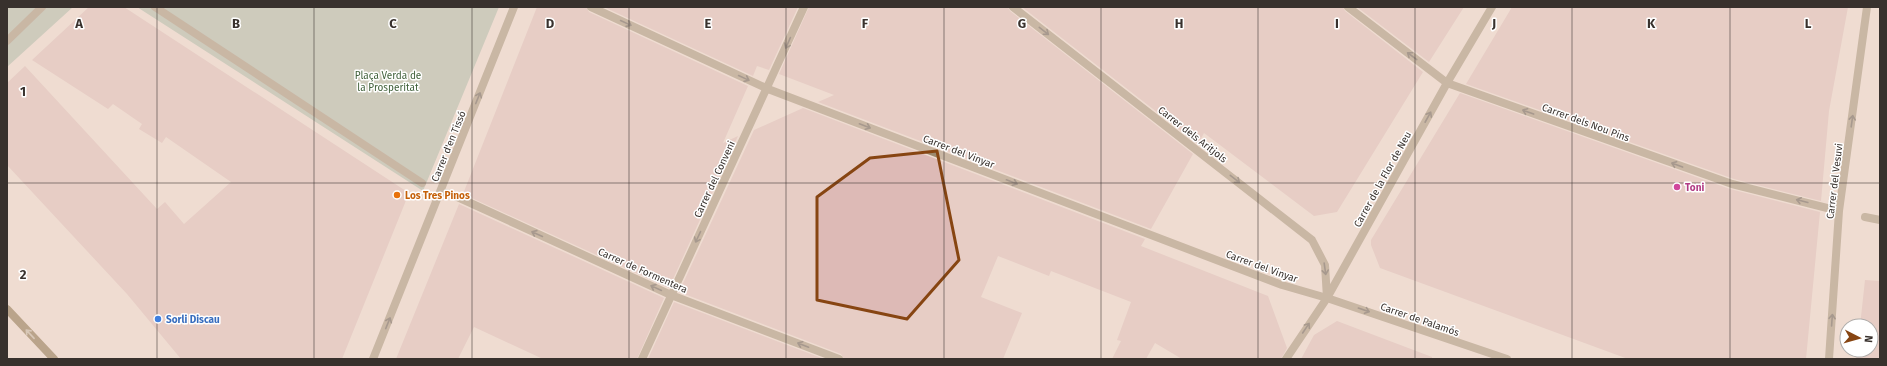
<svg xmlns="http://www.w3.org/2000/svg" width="1887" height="366" viewBox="0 0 1887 366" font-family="'Fira Sans',sans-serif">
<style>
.green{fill:#a6b5a3}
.building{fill:#ddbab6}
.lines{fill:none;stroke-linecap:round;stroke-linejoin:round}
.street{stroke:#9c896d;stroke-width:8}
.secondary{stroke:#7b5f35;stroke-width:8}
.oneway{stroke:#51473d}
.oneway2{stroke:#bdaf9a}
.marked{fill:none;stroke:#874512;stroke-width:3;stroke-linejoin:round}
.grid{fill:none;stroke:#38312d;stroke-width:1;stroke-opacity:0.55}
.hotel-dot{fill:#d1479c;stroke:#fff;stroke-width:1.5}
.food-dot{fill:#e8710a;stroke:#fff;stroke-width:1.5}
.shop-dot{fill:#3f7fe0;stroke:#fff;stroke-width:1.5}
.labels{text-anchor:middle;stroke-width:3;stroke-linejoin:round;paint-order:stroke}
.park-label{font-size:10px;fill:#40603a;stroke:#fff}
.street-label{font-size:10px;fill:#38312d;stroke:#fff}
.hotel-label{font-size:10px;font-weight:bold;fill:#b23c85;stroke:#fff;text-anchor:start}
.food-label{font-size:10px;font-weight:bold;fill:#c56008;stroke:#fff;text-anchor:start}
.shop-label{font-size:10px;font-weight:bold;fill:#366cbe;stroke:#fff;text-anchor:start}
.grid-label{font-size:13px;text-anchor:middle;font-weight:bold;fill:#38312d;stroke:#fff;stroke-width:3;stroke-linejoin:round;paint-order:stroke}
</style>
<rect width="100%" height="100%" fill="#efdcd1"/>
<!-- green -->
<path class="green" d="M7 7H73L7 67Z
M137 7H499L423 191Z"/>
<!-- building -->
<path class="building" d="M89 7H124L409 193 342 359H181L127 294 7 165V83L25 66 157 209 165 202 184 224 231 182 166 137 162 143 139 129 142 124 113 104 108 109 32 60Z
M537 7H586L589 12 748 86 723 143 738 136 669 288 463 194Z
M604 7H798L769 70 757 66 753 76Z
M809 7H1008L1010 11 1193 154 1151 229 818 102 834 95 779 74Z
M1022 7H1343L1345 11 1423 72 1337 212 1314 216 1204 133 1198 144Z
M1357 7H1464L1429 62Z
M1512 7H1848L1829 111 1821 201 1734 179 1466 84Z
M1460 93 1730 189 1820 212 1806 359H1628L1380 268 1371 245V240Z
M803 108 1145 239 1141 246 1268 296 1287 348 1281 359H1182L1155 343 1146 359H1112L1121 341 1117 340 1131 302 1051 271 1049 276 998 256 981 297 1022 313 1003 359H844L841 354 679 292 754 130Z
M459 204 664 298 637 359H543L474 327 458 359H396Z
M1865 280 1880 281V359H1856L1857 350H1871V326H1860Z
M674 302 824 359H648Z
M1337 321 1432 357V359H1301L1314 335Z"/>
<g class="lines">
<!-- street -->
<path class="street" d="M155 7 422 183
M591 7 768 89 1282 285 1327 298 1507 359
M1013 7 1312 240 1325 265 1327 298
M1348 7 1447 83 1732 184 1839 211
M7 41 42 7
M441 192 453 195 671 295 839 359
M1865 217 1880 220
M373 359 514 7
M642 359 804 7
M1286 359 1327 298 1447 83 1492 7
M1829 359 1839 211 1867 7"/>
<!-- secondary -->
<path class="secondary" d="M7 309 54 359"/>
</g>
<!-- one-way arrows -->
<defs><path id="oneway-shaft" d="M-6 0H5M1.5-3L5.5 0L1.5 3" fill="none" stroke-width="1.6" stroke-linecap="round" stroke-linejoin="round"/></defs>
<g class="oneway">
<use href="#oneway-shaft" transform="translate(626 23) rotate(25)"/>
<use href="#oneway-shaft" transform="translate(1044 31) rotate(38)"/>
<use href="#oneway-shaft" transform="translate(788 43) rotate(114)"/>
<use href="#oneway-shaft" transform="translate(1412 56) rotate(-143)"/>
<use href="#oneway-shaft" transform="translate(744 78) rotate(25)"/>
<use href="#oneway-shaft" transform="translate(478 98) rotate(-68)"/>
<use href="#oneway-shaft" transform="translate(1528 112) rotate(-160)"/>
<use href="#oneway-shaft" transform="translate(1428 117) rotate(-61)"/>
<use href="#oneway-shaft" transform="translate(1852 121) rotate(-82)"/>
<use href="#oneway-shaft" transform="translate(865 126) rotate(21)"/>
<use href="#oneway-shaft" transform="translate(1677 165) rotate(-160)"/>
<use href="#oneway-shaft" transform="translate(1235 179) rotate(38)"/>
<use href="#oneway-shaft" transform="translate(1012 182) rotate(21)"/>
<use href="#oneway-shaft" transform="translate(1802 201) rotate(-166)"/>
<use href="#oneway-shaft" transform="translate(537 234) rotate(-156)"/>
<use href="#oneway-shaft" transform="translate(698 237) rotate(115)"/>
<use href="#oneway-shaft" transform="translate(1325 269) rotate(82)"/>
<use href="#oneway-shaft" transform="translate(656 288) rotate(-155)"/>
<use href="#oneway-shaft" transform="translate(1364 310) rotate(19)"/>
<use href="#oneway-shaft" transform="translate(1832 320) rotate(-86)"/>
<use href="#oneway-shaft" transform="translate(388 323) rotate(-68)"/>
<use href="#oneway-shaft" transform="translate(1306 328) rotate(-56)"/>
<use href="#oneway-shaft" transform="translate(803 345) rotate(-159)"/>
</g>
<use class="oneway2" href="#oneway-shaft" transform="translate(30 334) rotate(-133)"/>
<!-- marked area -->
<path d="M0 0H1887V366H0ZM937 151 959 260 907 319 817 300V197L870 158Z" fill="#efdcd1" fill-opacity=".55" fill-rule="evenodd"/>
<path class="marked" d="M937 151 959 260 907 319 817 300V197L870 158Z"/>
<!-- grid -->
<path class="grid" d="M157 7V359M314 7V359M472 7V359M629 7V359M786 7V359M944 7V359M1101 7V359M1258 7V359M1415 7V359M1572 7V359M1730 7V359M7 183H1880"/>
<!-- markers -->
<circle class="hotel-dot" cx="1677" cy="187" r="4"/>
<circle class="food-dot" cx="397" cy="195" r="4"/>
<circle class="shop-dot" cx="158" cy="319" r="4"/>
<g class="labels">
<!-- park labels -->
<g class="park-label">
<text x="388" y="79">Plaça Verda de<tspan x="388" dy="12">la Prosperitat</tspan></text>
</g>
<!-- street labels -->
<g class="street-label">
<text transform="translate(1586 122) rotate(20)" y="4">Carrer dels Nou Pins</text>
<text transform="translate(1193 134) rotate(38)" y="4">Carrer dels Aritjols</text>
<text transform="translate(448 146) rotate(-68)" y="4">Carrer d'en Tissó</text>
<text transform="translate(959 151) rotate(21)" y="4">Carrer del Vinyar</text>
<text transform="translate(714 179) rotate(-65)" y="4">Carrer del Conveni</text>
<text transform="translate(1382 179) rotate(-61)" y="4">Carrer de la Flor de Neu</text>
<text transform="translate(1834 181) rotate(-83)" y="4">Carrer del Vesuvi</text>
<text transform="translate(1262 266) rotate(20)" y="4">Carrer del Vinyar</text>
<text transform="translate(643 270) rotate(24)" y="4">Carrer de Formentera</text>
<text transform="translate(1420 319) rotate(19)" y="4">Carrer de Palamós</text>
</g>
<!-- hotel labels -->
<g class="hotel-label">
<text x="1685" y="191">Toni</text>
</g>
<!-- food labels -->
<g class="food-label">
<text x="405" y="199">Los Tres Pinos</text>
</g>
<!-- shop labels -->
<g class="shop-label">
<text x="166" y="323">Sorli Discau</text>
</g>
</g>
<g class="grid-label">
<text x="79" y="28">A</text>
<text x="236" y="28">B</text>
<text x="393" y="28">C</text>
<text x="550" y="28">D</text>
<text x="708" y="28">E</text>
<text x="865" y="28">F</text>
<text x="1022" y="28">G</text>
<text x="1179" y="28">H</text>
<text x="1337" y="28">I</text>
<text x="1494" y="28">J</text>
<text x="1651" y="28">K</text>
<text x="1808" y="28">L</text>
<text x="23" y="96">1</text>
<text x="23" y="279">2</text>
</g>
<!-- border -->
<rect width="1887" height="366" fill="none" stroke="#38312d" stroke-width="16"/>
<!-- north arrow -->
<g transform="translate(1859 338) rotate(96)"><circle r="19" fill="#ffffff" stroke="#afadab"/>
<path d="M0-3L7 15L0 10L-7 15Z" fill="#874512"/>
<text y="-6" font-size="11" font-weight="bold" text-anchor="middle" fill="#38312d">N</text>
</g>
</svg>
